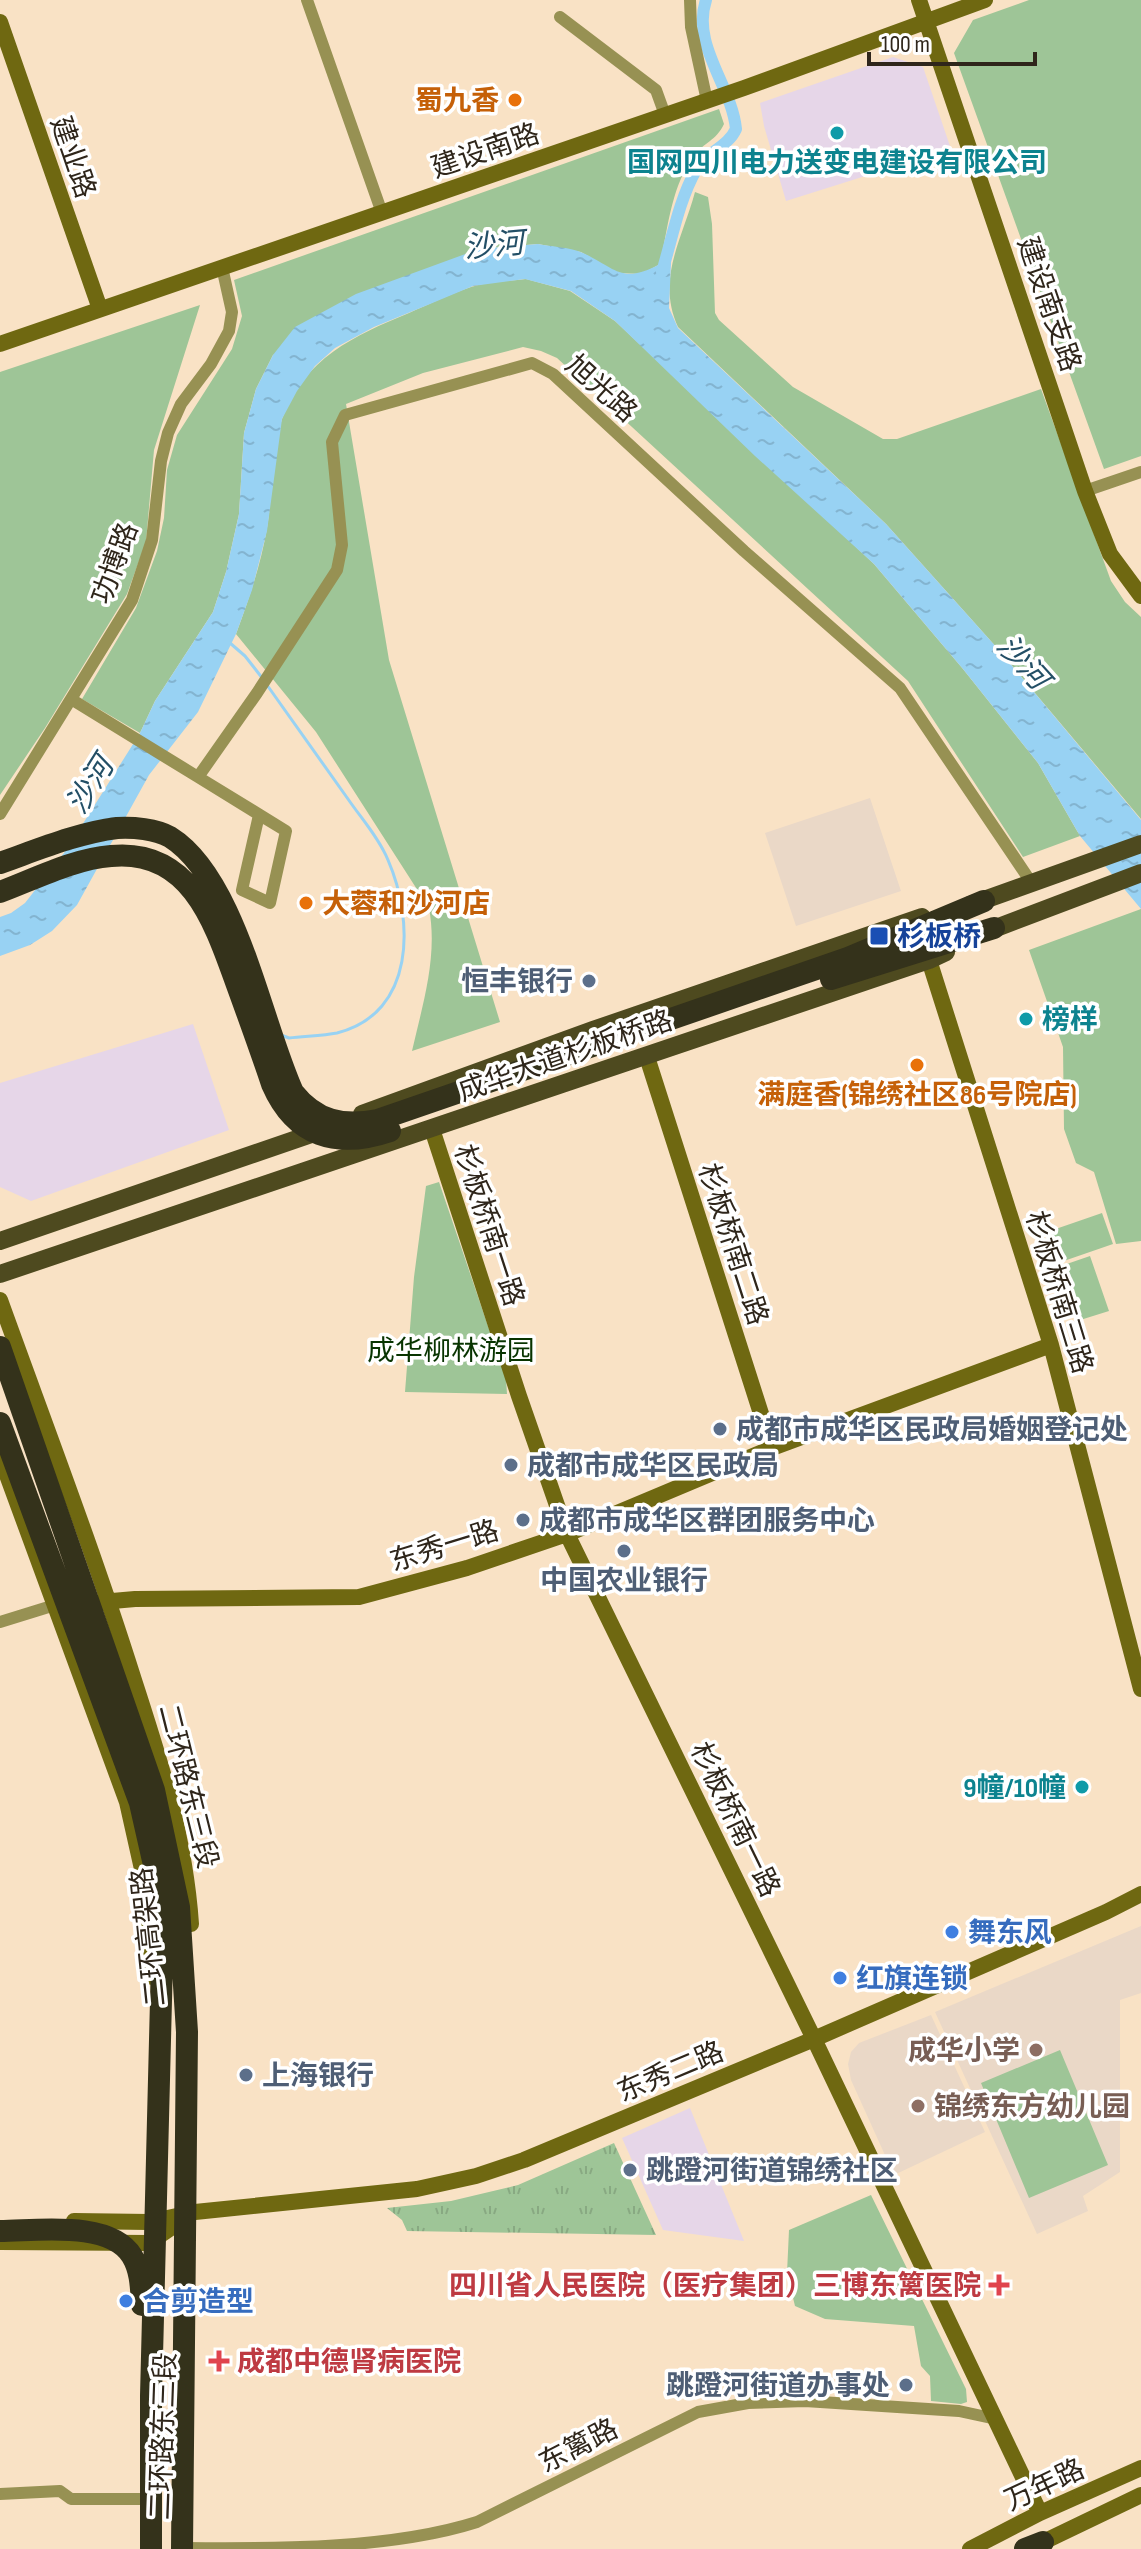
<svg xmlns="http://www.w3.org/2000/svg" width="1141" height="2549" viewBox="0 0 1141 2549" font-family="'Sofia Sans Condensed','Noto Sans SC',sans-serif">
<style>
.commercial{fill:#e6d6e8}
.education{fill:#ead8c7}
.grass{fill:url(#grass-tufts)}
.park{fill:#9ec597}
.water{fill:url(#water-ripples)}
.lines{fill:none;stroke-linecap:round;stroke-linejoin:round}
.stream{stroke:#98d2f3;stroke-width:3}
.canal{stroke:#98d2f3;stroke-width:12}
.street{stroke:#979153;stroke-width:12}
.secondary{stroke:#6f6811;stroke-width:16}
.primary{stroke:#4e4a1f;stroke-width:18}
.highway{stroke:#34321b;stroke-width:22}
.food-dot{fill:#e8710a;stroke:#fff;stroke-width:3}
.culture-dot{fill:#0f9aa8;stroke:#fff;stroke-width:3}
.transit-dot{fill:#1a4fb4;stroke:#fff;stroke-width:3}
.service-dot{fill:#5c6f8a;stroke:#fff;stroke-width:3}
.shop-dot{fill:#3f7fe0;stroke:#fff;stroke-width:3}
.education-dot{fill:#8d6e63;stroke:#fff;stroke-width:3}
.health-dot{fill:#e0444e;stroke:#fff;stroke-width:3}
.labels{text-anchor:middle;stroke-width:7;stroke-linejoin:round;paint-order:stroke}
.food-label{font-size:28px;font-weight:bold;fill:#c56008;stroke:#fff;text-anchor:end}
.street-label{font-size:28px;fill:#2f261b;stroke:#fff}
.culture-label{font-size:28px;font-weight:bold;fill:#0d838f;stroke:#fff}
.transit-label{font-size:28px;font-weight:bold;fill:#164399;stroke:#fff;text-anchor:start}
.service-label{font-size:28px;font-weight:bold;fill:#4e5e75;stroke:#fff;text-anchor:start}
.park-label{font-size:28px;fill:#083400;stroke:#fff}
.shop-label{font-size:28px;font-weight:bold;fill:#366cbe;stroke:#fff;text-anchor:start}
.education-label{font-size:28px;font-weight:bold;fill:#785e54;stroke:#fff;text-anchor:end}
.health-label{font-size:28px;font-weight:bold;fill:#be3a42;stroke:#fff;text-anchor:end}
.water-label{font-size:30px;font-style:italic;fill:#234f66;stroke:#fff}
</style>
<defs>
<pattern id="grass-tufts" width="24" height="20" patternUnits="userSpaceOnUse" patternTransform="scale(2)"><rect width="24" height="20" fill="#9ec597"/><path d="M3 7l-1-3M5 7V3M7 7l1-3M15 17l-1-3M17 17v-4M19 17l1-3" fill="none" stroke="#88a982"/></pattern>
<pattern id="water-ripples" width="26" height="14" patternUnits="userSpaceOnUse" patternTransform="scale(2)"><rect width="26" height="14" fill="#98d2f3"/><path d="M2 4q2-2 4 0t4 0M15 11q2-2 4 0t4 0" fill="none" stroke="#83b4d0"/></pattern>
</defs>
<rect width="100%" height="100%" fill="#f9e2c5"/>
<!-- commercial -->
<path class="commercial" d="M893 57 923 67 951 149 786 201 764 126 760 103Z
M193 1024 229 1130 31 1201 0 1187V1083Z
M690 2108 744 2241 663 2230 622 2138Z"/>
<!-- education -->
<path class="education" d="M870 798 901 891 796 926 765 833Z
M1141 1926V1993L1120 2000V2172L1083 2196 1088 2211 1037 2234 935 2012Z
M931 2015 985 2132 894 2175 851 2080 848 2064 851 2052 859 2043Z"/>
<!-- grass -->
<path class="grass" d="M614 2143 656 2235 407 2231 402 2220 387 2208 451 2201 518 2185Z"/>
<!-- park -->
<path class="park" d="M1029 0H1141V456L1104 469 954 53 973 20Z
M719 109 724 124C716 141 704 142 694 156 671 186 668 229 660 264L642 274 617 273 581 252 538 244 479 249 273 355 256 389 244 433 239 514 226 572 213 612 155 701 140 733 82 699 136 608 157 551 164 518 167 470 177 435 232 349 242 316 234 280Z
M695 192 708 197 712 224 715 313 719 320 793 387 883 439H897L1041 389 1111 581 1125 602 1141 617V819L998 649 886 524 678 327C656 279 682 240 695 192Z
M526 279 570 291 615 321 874 564 963 669 1038 763 1080 836 1023 857 908 681 557 358 541 351 523 347 423 373 346 404 389 660 500 1022 412 1051C423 1003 438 956 429 908L316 732 236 634C249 599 261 564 267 528 273 493 271 453 282 419 303 359 355 335 409 313 429 304 450 294 471 287 488 282 508 281 526 279Z
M200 305 154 450 146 542 127 594 45 728 0 795V372Z
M1141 909V1241L1116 1244 1094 1172 1076 1163 1064 1129 1063 1047 1029 950Z
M439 1182 506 1379 507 1394 405 1392 414 1277 426 1186Z
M1102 1213 1113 1244 1058 1263 1047 1232Z
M1090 1256 1109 1311 1077 1321 1058 1267Z
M1060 2050 1108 2165 1029 2198 981 2083Z
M871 2195 966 2389 967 2402 961 2404 931 2401 930 2376 921 2366 914 2326 825 2319 795 2306 787 2273 789 2230Z"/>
<!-- water -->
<path class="water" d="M538 244C552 247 570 247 583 253 616 268 621 285 660 264L661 257 671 263 669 308 678 328 886 524 998 649 1141 820V909L1080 836 1038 763 963 669 874 564 755 456 615 321 571 291 525 279 473 286 430 304 374 327 335 348 315 366 297 391 282 419 267 531 252 590 236 634 198 712 149 775 77 905 52 931 30 945 0 956V917L11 913 25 903 67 849 140 733 155 701 213 612 226 572 239 514 244 433 256 389 273 355 295 327 356 294 479 249Z"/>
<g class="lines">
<!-- stream -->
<path class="stream" d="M230 643 245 656 263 679
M267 685C294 723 321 761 348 799 361 818 379 838 388 860 414 920 416 1013 337 1033 322 1036 304 1036 289 1038L281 1035"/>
<!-- canal -->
<path class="canal" d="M662 272C672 239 679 200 696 170 705 153 728 147 736 129 732 86 691 45 706 0"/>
<!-- street -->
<path class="street" d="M307 0 382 213
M690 0 691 27 707 101
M560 17 656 90 665 115
M1085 491 1141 472
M71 699 198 777 257 693 337 570 342 545 332 442 345 415 532 363 553 374 744 551 900 688 1033 885
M198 777 286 831 270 903 242 890 259 815
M0 814 132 600 152 540 161 461 168 433 181 404 211 364 229 331 232 312 222 267
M0 1622 55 1605
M0 2494 60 2491 71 2499H146
M185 2548C277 2549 392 2549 477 2522L698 2412 748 2403 805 2401 959 2411 996 2419"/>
<!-- secondary -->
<path class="secondary" d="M919 0 1085 491 1110 554 1141 596
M0 22 100 309
M0 344 744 88 985 0
M929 960 1051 1345 1141 1689
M647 1057 772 1448
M432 1129 519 1396 567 1534 814 2039 1040 2513
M0 1300C45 1425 93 1550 133 1677 160 1760 185 1836 191 1924
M0 1456 127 1802 144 1878 152 1977
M101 1602 135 1599 359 1597 467 1568 567 1534 772 1448 1051 1345
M74 2221 149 2222 195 2212 417 2189 476 2176 524 2160 814 2039 1106 1912 1141 1894
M0 2242 149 2243 187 2217
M1035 2546 1141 2495
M970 2549 1040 2513 1141 2468"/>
<!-- primary -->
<path class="primary" d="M970 905 1141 844
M983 933 1141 873
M362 1114 593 1030 922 917
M0 1241 323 1130
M0 1274 929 960 946 952"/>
<!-- highway -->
<path class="highway" d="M0 863C37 850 77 833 117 828 133 827 156 829 170 837 236 878 261 1022 293 1092 316 1121 343 1127 378 1120L848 958 984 901
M0 892C35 879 73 859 111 856 191 848 215 924 237 985 249 1018 261 1051 272 1084 295 1137 337 1149 390 1131
M831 979 994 928
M0 1347 154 1790 179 1907 187 2032 182 2549
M0 1423 140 1803 159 1887 163 1921 151 2396V2549
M0 2231C37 2231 110 2220 132 2256 141 2271 141 2288 142 2305
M1025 2549 1043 2542"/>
</g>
<!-- markers -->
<g class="food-dot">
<circle cx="515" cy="100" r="8"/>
<circle cx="306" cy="903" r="8"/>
<circle cx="917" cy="1065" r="8"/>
</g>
<g class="culture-dot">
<circle cx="837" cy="133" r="8"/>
<circle cx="1026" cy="1019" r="8"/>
<circle cx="1082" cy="1787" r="8"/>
</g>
<rect class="transit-dot" x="869" y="926" width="20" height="20" rx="4"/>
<g class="service-dot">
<circle cx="589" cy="981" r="8"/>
<circle cx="720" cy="1429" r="8"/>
<circle cx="511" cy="1465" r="8"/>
<circle cx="523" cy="1520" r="8"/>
<circle cx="624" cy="1551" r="8"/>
<circle cx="246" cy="2075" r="8"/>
<circle cx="630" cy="2170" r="8"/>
<circle cx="906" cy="2385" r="8"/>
</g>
<g class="shop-dot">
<circle cx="952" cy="1932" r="8"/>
<circle cx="840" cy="1978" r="8"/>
<circle cx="126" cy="2301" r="8"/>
</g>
<g class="education-dot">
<circle cx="1036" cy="2050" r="8"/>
<circle cx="918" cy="2106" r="8"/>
</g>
<g class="health-dot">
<path d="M995 2273h8v8h8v8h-8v8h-8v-8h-8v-8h8z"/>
<path d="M215 2349h8v8h8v8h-8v8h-8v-8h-8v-8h8z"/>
</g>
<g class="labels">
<!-- food labels -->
<g class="food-label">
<text x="499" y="110">蜀九香</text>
<text x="322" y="913" text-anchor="start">大蓉和沙河店</text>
<text x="917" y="1104" text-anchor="middle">满庭香(锦绣社区86号院店)</text>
</g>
<!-- street labels -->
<g class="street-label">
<text transform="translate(485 150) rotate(-19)" y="10">建设南路</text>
<text transform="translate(74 157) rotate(71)" y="10">建业路</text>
<text transform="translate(1050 304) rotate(71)" y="10">建设南支路</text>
<text transform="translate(602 388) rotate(42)" y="10">旭光路</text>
<text transform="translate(114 563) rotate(-70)" y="10">功博路</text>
<text transform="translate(565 1055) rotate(-19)" y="10">成华大道杉板桥路</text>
<text transform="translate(490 1225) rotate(72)" y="10">杉板桥南一路</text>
<text transform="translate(734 1244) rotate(72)" y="10">杉板桥南二路</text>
<text transform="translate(1060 1292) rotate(73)" y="10">杉板桥南三路</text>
<text transform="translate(444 1545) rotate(-17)" y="10">东秀一路</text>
<text transform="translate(189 1786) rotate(76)" y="10">二环路东三段</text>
<text transform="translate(736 1819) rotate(64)" y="10">杉板桥南一路</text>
<text transform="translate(148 1937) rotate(-96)" y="10">二环高架路</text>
<text transform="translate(670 2071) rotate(-23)" y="10">东秀二路</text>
<text transform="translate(162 2436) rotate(-88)" y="10">二环路东三段</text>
<text transform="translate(578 2445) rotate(-27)" y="10">东篱路</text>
<text transform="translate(1044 2484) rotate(-25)" y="10">万年路</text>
</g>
<!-- culture labels -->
<g class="culture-label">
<text x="837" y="172">国网四川电力送变电建设有限公司</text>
<text x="1042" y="1029" text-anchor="start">榜样</text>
<text x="1066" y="1797" text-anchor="end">9幢/10幢</text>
</g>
<!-- transit labels -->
<g class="transit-label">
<text x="897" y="946">杉板桥</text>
</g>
<!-- service labels -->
<g class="service-label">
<text x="573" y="991" text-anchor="end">恒丰银行</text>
<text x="736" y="1439">成都市成华区民政局婚姻登记处</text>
<text x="527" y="1475">成都市成华区民政局</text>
<text x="539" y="1530">成都市成华区群团服务中心</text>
<text x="624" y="1590" text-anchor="middle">中国农业银行</text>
<text x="262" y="2085">上海银行</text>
<text x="646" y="2180">跳蹬河街道锦绣社区</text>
<text x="890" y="2395" text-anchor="end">跳蹬河街道办事处</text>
</g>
<!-- park labels -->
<g class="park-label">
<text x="451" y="1360">成华柳林游园</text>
</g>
<!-- shop labels -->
<g class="shop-label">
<text x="968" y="1942">舞东风</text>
<text x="856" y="1988">红旗连锁</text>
<text x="142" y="2311">合剪造型</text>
</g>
<!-- education labels -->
<g class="education-label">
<text x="1020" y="2060">成华小学</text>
<text x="934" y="2116" text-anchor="start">锦绣东方幼儿园</text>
</g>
<!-- health labels -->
<g class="health-label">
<text x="981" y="2295">四川省人民医院（医疗集团）三博东篱医院</text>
<text x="237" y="2371" text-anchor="start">成都中德肾病医院</text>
</g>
<!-- water labels -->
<g class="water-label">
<text transform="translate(494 245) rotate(-5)" y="10">沙河</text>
<text transform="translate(1023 662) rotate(48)" y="10">沙河</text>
<text transform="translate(90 785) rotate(-58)" y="10">沙河</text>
</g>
</g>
<!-- scale -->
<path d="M869 52v12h166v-12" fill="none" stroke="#2f261b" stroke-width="4"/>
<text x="881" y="52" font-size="24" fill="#2f261b" stroke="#ffffff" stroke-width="6" paint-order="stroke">100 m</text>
</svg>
